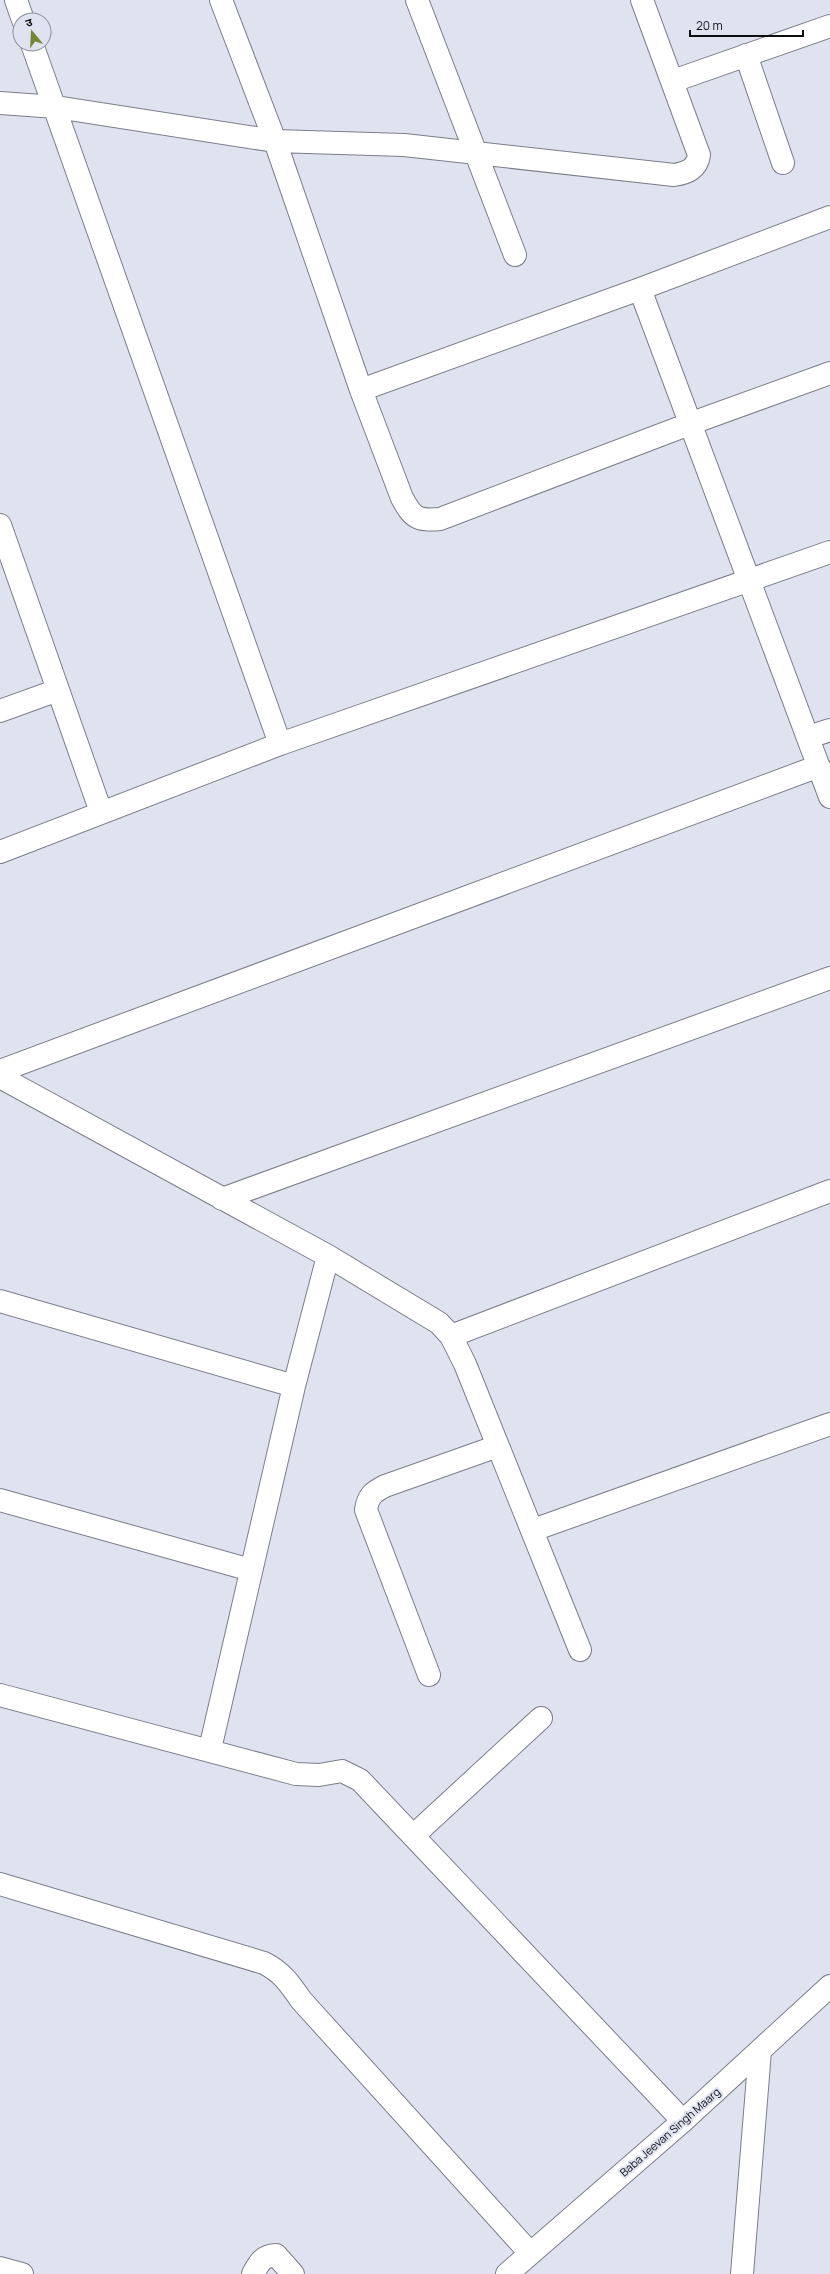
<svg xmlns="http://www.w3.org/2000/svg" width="830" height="2274" viewBox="0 0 830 2274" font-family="Manrope,'Noto Sans Devanagari',sans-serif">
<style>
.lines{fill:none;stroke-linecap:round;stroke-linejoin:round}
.minor-casing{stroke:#7a7e89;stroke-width:24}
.tertiary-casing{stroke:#7a7e89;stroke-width:24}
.minor{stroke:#fff;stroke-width:22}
.tertiary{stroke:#fff;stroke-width:22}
.labels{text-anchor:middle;stroke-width:4;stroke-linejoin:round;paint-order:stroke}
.street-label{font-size:11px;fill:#0d0e12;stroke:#dfe3f0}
</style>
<rect width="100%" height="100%" fill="#dfe3f0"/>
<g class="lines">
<!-- minor casing -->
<g class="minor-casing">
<path id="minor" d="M16 0 23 20
M221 0 275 141 361 390 402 498C413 518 417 521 440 519L692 423 830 373
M417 0 515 255
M32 44 280 744
M746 55 783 163
M673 81 830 26
M0 103 56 107 275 141 404 145 674 175C687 173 697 169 699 155L642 0
M640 289 830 797
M361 390 640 289 830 217
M0 525 101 812
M0 711 58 690
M809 737 830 730
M0 852 280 744 830 552
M0 1071 819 766
M0 1077 328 1256 439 1323 451 1336 465 1364 580 1650
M222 1199 830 978
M0 1301 294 1386
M451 1336 830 1191
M0 1500 251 1570
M533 1530 830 1424
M429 1675 366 1510C368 1496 373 1492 385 1486L498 1446
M0 1695 296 1774 319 1775 342 1771 360 1780 683 2121
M210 1749 294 1386 328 1256
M413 1836 541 1718
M0 1884 264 1963C282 1972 290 1984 301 2000L530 2253
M0 2268 22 2274
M253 2274C259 2263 262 2256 276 2255L293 2274
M742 2274 760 2051"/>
</g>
<!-- tertiary casing -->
<g class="tertiary-casing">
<path id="tertiary" d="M507 2274 683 2121 830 1986"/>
</g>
<!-- minor -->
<use href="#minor" class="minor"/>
<!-- tertiary -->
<use href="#tertiary" class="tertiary"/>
</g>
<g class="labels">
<!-- street labels -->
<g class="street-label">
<text transform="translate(670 2132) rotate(-41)" y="4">Baba Jeevan Singh Maarg</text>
</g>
</g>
<!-- north arrow -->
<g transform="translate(32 32) rotate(342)"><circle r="19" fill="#dfe3f0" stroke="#8b8e97"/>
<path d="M0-3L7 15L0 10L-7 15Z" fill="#758737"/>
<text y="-6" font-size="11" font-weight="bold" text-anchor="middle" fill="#0d0e12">उ</text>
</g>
<!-- scale -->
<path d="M690 30v6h113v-6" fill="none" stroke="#0d0e12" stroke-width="2"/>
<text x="696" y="30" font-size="12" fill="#0d0e12" stroke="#dfe3f0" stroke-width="3" paint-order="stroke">20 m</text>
</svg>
